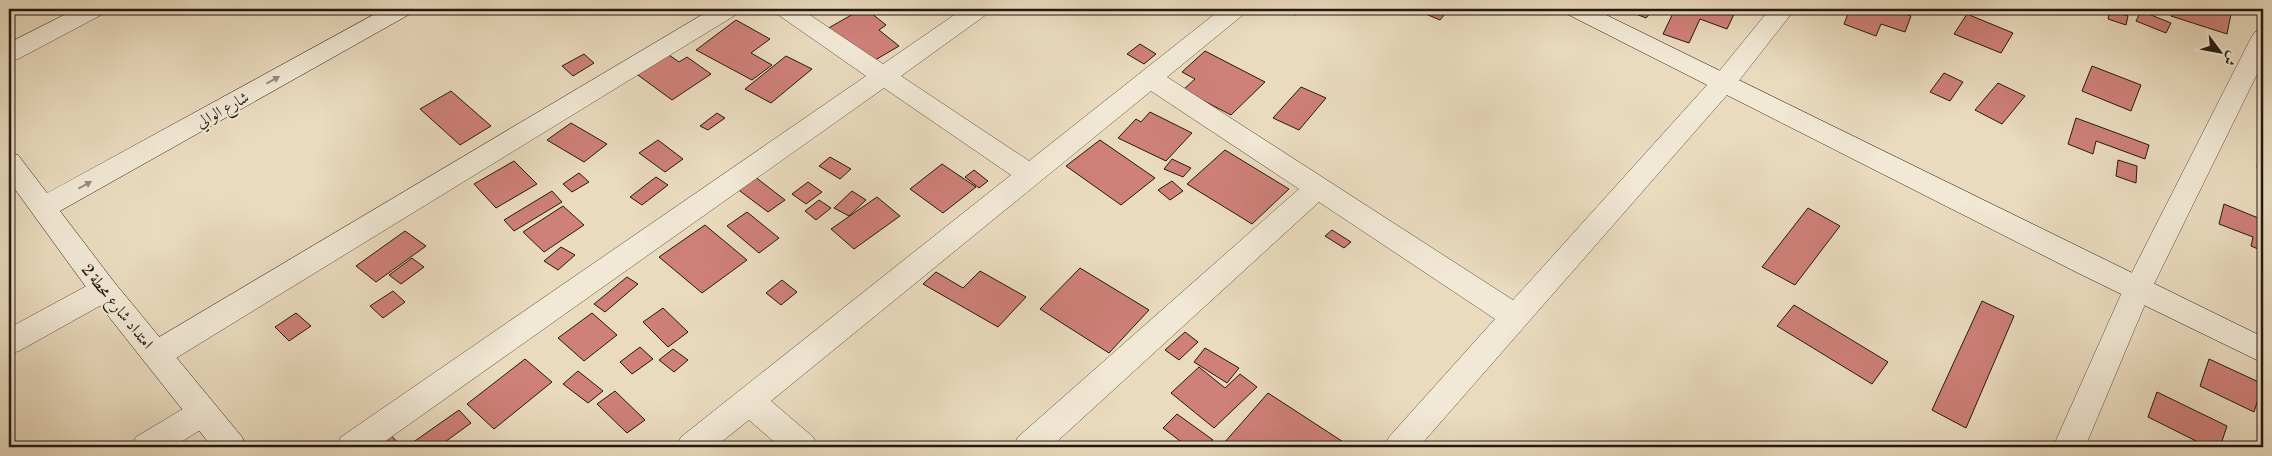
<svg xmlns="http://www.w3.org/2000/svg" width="2272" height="456" viewBox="0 0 2272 456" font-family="'Libre Bodoni',Amiri,serif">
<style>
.building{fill:#ce8079;stroke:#231911}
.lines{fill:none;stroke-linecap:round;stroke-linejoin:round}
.street-casing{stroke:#554a3c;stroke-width:1}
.secondary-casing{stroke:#231911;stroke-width:1}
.street{fill:#f1e8d5;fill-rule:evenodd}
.secondary{fill:#f1e8d5;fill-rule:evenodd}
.oneway{fill:#948b7d}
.labels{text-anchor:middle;stroke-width:4;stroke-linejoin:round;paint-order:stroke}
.street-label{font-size:16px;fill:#231911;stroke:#f1e8d5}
</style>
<rect width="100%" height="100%" fill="#eadbbf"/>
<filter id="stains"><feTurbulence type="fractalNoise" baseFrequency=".004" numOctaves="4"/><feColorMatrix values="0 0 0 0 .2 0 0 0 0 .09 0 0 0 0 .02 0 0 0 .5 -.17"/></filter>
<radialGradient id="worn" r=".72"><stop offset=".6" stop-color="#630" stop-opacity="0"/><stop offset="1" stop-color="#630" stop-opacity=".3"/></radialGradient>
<!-- building -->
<path class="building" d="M862 9H866L886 25 879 30 899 46 860 69 818 34Z
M1288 9H1304L1306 10 1295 15Z
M1414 9H1449L1440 20Z
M1634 9H1647L1652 11 1646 18 1631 12Z
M1675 9H1733L1736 10 1727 29 1700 19 1689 43 1663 34Z
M1850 9H1890L1911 16 1905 32 1881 24 1876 36 1844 24Z
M1904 9H1925L1921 15Z
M2173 9H2188L2205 14 2207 9H2232L2227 34 2171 16Z
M2110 10 2128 16 2126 25 2108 19Z
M2141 11 2171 23 2166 33 2136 21Z
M1967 14 2013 33 2001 53 1954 34Z
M736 20 770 39 751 53 772 65 752 80 696 50Z
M1140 44 1156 54 1144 64 1127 54Z
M662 50 679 62 687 57 711 74 672 100 631 70Z
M1205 51 1265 82 1231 115 1183 90 1195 79 1182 72Z
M584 54 594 63 573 76 562 66Z
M786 56 812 69 771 103 745 89Z
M2092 66 2141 85 2131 111 2082 91Z
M1944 73 1963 82 1950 101 1930 92Z
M1998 83 2025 96 2002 124 1975 110Z
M1301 87 1326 98 1299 130 1273 118Z
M451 91 491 126 460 145 420 109Z
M1150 112 1192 133 1166 161 1118 138 1136 119 1141 122Z
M717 113 725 118 708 130 700 126Z
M2076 118 2149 145 2145 159 2096 141 2093 154 2068 144Z
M571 123 607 144 584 162 547 140Z
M658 140 683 159 665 172 639 153Z
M1100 140 1155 178 1121 205 1066 166Z
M1225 150 1289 189 1252 224 1187 184Z
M2260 153 2263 154V170L2257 167Z
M830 157 851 169 840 179 819 166Z
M1172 159 1191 168 1183 177 1164 169Z
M2118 160 2137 166 2136 183 2116 176Z
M514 161 537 184 496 208 474 184Z
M942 164 976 187 943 213 910 189Z
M974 170 988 181 979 188 965 177Z
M579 173 589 182 572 192 563 184Z
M754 176 785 200 768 212 736 188Z
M656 177 668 185 642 205 630 197Z
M1172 181 1183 191 1170 200 1158 190Z
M808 182 822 192 806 204 792 194Z
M552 191 562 202 514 231 504 220Z
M852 191 866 200 849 216 834 208Z
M877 197 900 216 854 249 831 229Z
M819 200 831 208 816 220 805 211Z
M2224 204 2263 220V251L2251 246 2253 237 2219 224Z
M563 206 584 225 544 252 523 232Z
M1808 208 1840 226 1795 285 1762 267Z
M747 212 779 238 759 253 727 226Z
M705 225 747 260 702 293 659 257Z
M1332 230 1351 242 1344 248 1325 236Z
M405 231 426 246 376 282 356 266Z
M561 247 575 255 558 270 544 261Z
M412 258 424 267 401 284 389 275Z
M1080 268 1149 310 1109 353 1040 309Z
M980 271 1026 297 998 327 923 284 936 272 963 288Z
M627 277 638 284 605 312 594 304Z
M782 280 797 292 781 305 766 293Z
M393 291 405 302 383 318 370 306Z
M1982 301 2014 316 1966 428 1932 410Z
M1794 305 1888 362 1872 384 1777 326Z
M663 308 688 332 668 347 643 322Z
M296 313 311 326 289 341 275 327Z
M592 313 617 335 584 361 558 338Z
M1185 332 1198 342 1179 360 1165 350Z
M640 347 653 359 632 374 620 362Z
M1205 348 1239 368 1227 383 1194 362Z
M673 349 688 360 674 372 659 360Z
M525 359 552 382 494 429 467 404Z
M2209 359 2263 384 2254 412 2200 386Z
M1199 367 1225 388 1240 374 1257 387 1214 428 1171 393Z
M578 371 603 391 588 403 563 384Z
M615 391 645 420 627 433 597 404Z
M2157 392 2227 426 2220 447H2208L2148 417Z
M1268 393 1351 447H1230L1224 443Z
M459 410 471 423 438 447H415L412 443Z
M1177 414 1213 440 1206 447H1188L1163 428Z
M386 430 402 447H361Z"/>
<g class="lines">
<!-- street casing -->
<g class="street-casing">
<path id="street" d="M76 9H107L103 14 18 59 9 61V43Z
M712 9H741L737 14 168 363 157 366 146 363 142 354 146 345Z
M773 9H801L883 64 963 9H991L987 14 901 76 1029 161 1221 9H1248L1244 14 1167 77 1513 300 1716 75 1770 9H1795L1734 87 1419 447H1384L1389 437 1495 319 1319 202 1051 447H1013L1018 437 1299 189 1151 91 771 401 813 437 818 447H780L749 420 715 447H676L681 437 1011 175 884 88 377 447H336L341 437 866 76 777 14Z
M2263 30V62L2151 290 2085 447H2053L2123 290 2251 38 2255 32Z
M104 279 114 282 118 290 114 298 19 351 9 354V328L94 282Z
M202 400 213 404 217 413 213 422 173 447H131L136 437 191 404Z"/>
</g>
<!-- secondary casing -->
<g class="secondary-casing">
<path id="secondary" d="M384 9H414L410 14 60 211 114 282 242 437 247 447H212L94 298 9 181V152L18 155 47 193Z
M1563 9H1594L2263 337V363L2080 274 1567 14Z"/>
</g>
<!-- street -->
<use href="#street" class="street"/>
<!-- secondary -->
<use href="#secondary" class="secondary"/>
</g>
<!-- one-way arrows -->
<defs><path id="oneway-solid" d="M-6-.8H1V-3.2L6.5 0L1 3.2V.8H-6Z" transform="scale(1.25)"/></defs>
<g class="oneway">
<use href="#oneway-solid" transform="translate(273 80) rotate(-29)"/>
<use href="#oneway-solid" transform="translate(85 185) rotate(-29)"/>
</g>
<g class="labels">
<!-- street labels -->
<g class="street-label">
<text transform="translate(222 109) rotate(-29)" y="6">شارع الوالي</text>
<text transform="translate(118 306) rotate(51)" y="6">امتداد شارع محطة 2</text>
</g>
</g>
<!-- margin -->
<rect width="2272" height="456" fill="none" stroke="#eadbbf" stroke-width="30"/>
<rect x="10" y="10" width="2252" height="436" fill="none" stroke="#231911" stroke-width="2.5"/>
<rect x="15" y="15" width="2242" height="426" fill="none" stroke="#231911"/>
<!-- north arrow -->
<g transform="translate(2220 52) rotate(122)" stroke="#f1e8d5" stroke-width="4" paint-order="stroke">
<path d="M0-4L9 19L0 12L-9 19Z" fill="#231911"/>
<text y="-8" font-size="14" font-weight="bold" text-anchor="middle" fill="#231911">ش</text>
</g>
<rect width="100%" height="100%" filter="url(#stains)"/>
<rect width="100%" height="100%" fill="url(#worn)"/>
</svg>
